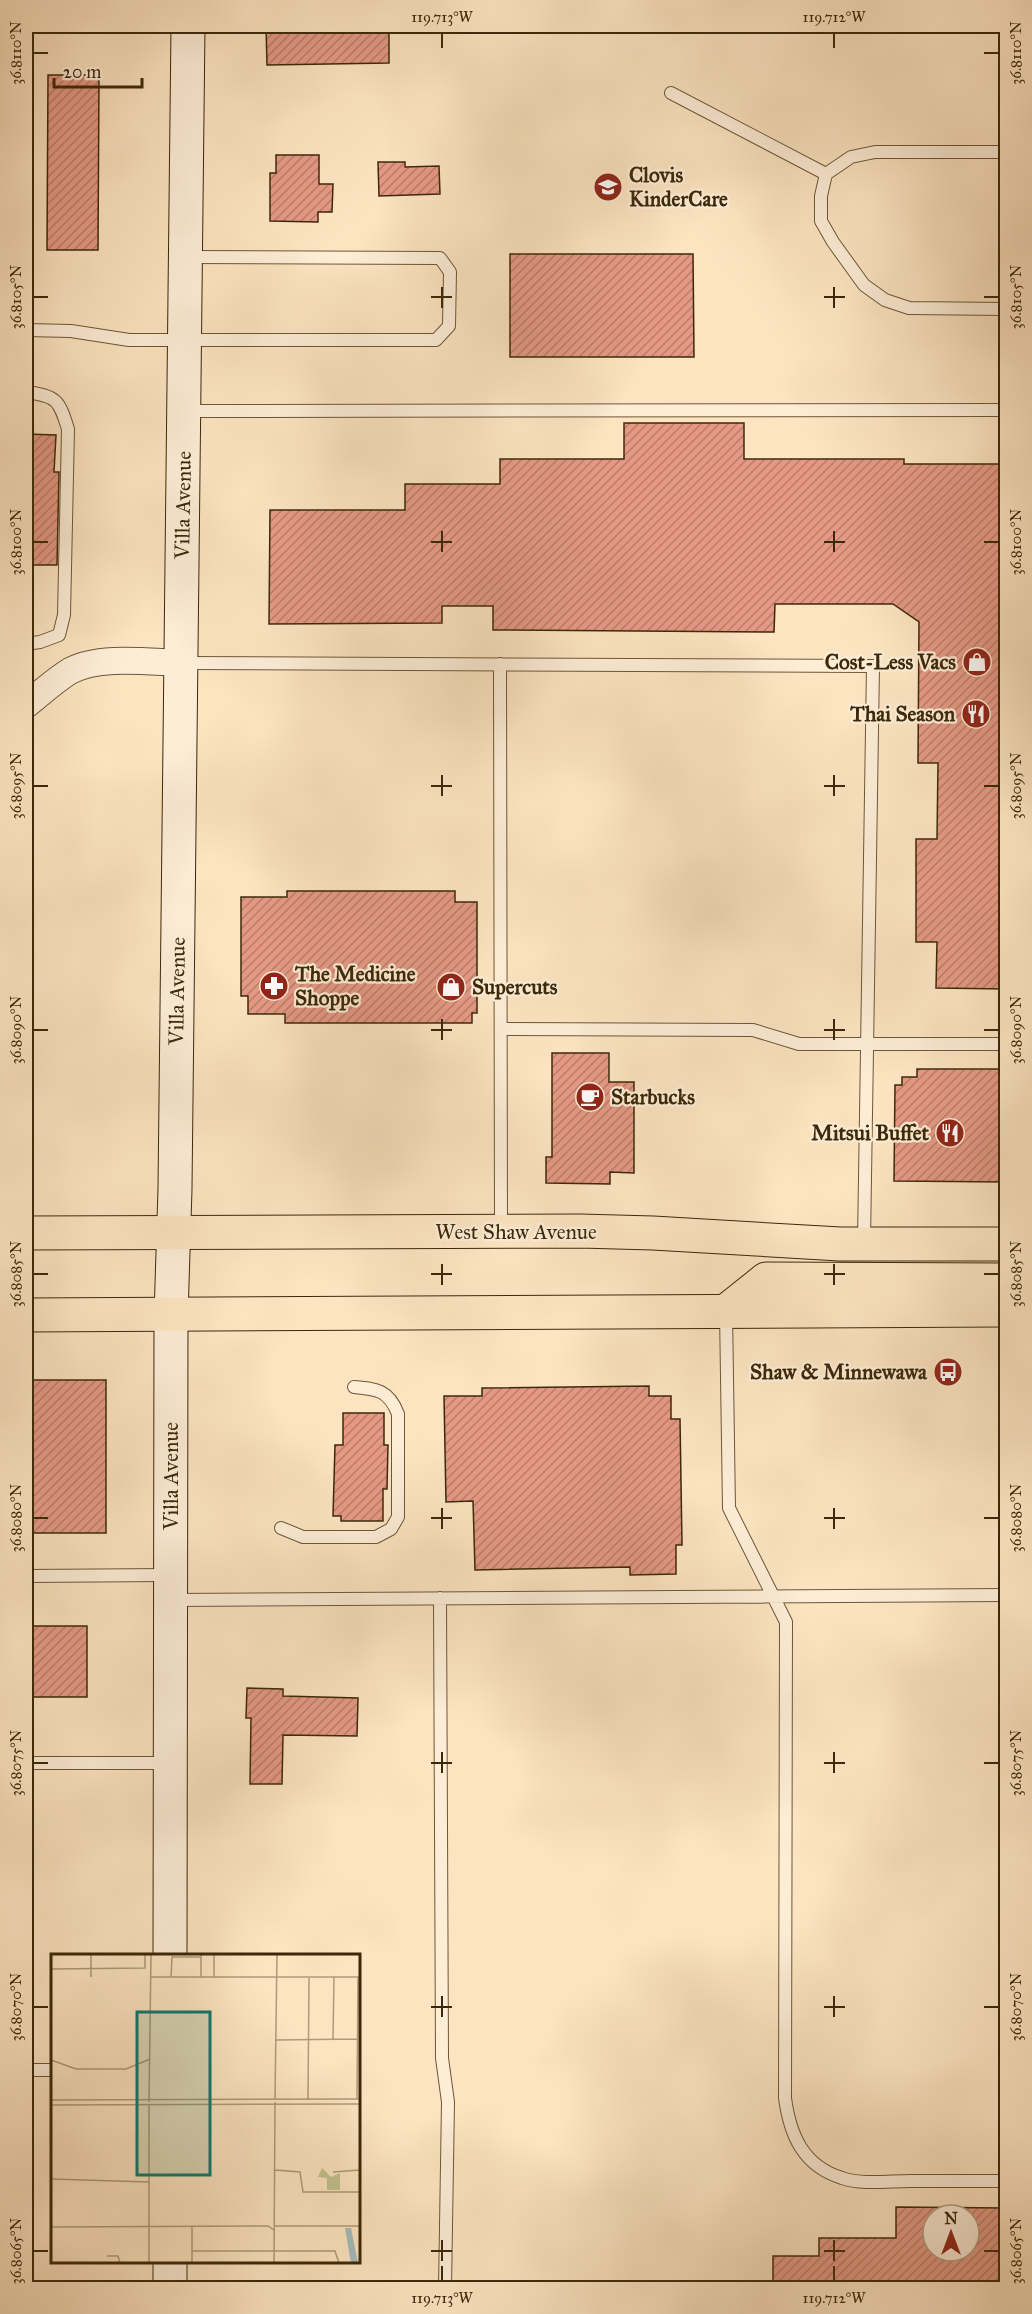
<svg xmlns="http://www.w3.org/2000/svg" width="1032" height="2314" viewBox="0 0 1032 2314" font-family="'IM FELL Great Primer',serif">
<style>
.building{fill:url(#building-hatch);stroke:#3c2809;stroke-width:1.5;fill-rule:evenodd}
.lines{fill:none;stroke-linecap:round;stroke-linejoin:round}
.lane-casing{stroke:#6c5737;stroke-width:14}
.street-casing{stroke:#6c5737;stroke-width:28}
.secondary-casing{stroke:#3c2809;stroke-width:35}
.primary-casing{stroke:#3c2809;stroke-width:35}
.lane{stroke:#fdedd7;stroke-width:12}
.street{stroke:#fdedd7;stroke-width:26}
.secondary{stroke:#fdedd7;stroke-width:33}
.primary{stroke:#fce4c1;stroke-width:33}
.ticks{fill:none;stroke:#3c2809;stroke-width:2}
.labels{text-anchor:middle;stroke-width:4.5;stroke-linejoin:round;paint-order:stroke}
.poi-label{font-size:21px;font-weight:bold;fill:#3c2809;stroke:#fdedd7;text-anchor:start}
.street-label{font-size:21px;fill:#3c2809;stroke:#fdedd7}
.inset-road{fill:none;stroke:#af9977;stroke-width:1.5}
.view{fill:#0f766e;fill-opacity:0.15;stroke:#0f766e;stroke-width:3}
.inset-edge{fill:none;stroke:#3c2809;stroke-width:3}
.neatline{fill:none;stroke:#3c2809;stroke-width:2}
.ticks-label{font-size:15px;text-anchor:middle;fill:#3c2809}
</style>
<defs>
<pattern id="building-hatch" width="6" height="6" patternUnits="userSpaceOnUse" patternTransform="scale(1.5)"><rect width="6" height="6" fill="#e59985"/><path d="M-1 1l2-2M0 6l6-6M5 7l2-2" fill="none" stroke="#bb7d6b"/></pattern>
</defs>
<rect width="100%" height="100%" fill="#fce4c1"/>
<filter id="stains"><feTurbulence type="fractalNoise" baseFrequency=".00333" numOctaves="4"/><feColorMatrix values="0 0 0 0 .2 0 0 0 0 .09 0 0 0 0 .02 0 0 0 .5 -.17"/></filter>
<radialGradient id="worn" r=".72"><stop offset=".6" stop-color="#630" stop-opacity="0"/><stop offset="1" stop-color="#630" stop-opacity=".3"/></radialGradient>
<!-- building -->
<path class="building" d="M266 26H389V63L267 65Z
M48 75H99L98 250H47Z
M276 155H319V184H333L332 212H318V222L270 221V173H276Z
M378 162H405V167L439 166 440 194 379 196Z
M510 254H693L694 357H510Z
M624 423H744V459H904V464H1006V989L936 988 937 942H916V839H937L938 763H918L919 622 893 604H775L774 632 493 630V606H442V623L269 624 270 510H405V484H500V459H624Z
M26 434 56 435 54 472H59L57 565H32V547H26Z
M287 891H455V902H477V1013H472V1023H285V1014H248V996H241V897H287Z
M552 1053H609V1082H634V1173L610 1172V1184L546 1183V1157H552Z
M917 1069H1006V1182L894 1181 895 1085H902V1077H917Z
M26 1380H106V1533H26Z
M649 1386V1396H671V1419H680L682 1545H676V1574L630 1575V1567L475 1570 473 1501 446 1502 444 1396H482V1388Z
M343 1413H384V1445H388L387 1489H383V1521H341V1516H333L335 1445H343Z
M26 1626H87V1697H26Z
M247 1688 283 1689V1696L358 1698 357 1736 283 1735 282 1784H250L251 1718H246Z
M896 2207 1006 2208V2289H773V2256H819V2238H896ZM933 2215H969V2251H933Z"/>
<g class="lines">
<!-- lane casing -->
<g class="lane-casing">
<path id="lane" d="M671 93 826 174
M826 174 821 196V221L833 242 864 285 885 300 909 308 1006 309
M826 174 851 157 875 152H1006
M26 330 71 331 129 340H436L449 326 450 272 440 258 188 257
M26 392C57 396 59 400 68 429L64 615 59 635 40 642 26 644
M185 411 1006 410
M182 663 873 666 864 1242
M500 664 501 1230
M501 1029 753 1030 799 1044H1006
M726 1312 729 1508 786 1622 785 2098C790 2135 803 2166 842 2178 862 2185 889 2181 910 2181 942 2181 974 2181 1006 2181
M281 1528 303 1537H376L391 1529 398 1517V1414C389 1390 377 1389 354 1387
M26 1576 168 1575
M440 1598 442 2058 448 2102 445 2288
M172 1600 1006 1595
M26 1763H168
M26 2070H52"/>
</g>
<!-- street casing -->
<g class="street-casing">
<path id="street" d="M26 705C40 694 54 681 70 671 99 655 149 662 181 663"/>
</g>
<!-- secondary casing -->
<g class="secondary-casing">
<path id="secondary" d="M170 1956 171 1316 175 1189 188 26
M170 2288V2262"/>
</g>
<!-- primary casing -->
<g class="primary-casing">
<path id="primary" d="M26 1233 580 1231 653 1233 840 1244H1006
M726 1311 766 1279 1006 1280
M26 1315 1006 1310"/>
</g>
<!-- lane -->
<use href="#lane" class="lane"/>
<!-- street -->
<use href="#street" class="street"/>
<!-- secondary -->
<use href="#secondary" class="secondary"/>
<!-- primary -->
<use href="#primary" class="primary"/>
</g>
<!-- ticks -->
<path class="ticks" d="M442 33V48M834 33V48M33 53H48M984 53H999M442 287V308M834 287V308M33 297H48M431 297H452M824 297H845M984 297H999M442 531V552M834 531V552M33 542H48M431 542H452M824 542H845M984 542H999M442 775V796M834 775V796M33 786H48M431 786H452M824 786H845M984 786H999M442 1019V1040M834 1019V1040M33 1030H48M431 1030H452M824 1030H845M984 1030H999M442 1264V1285M834 1264V1285M33 1274H48M431 1274H452M824 1274H845M984 1274H999M442 1508V1529M834 1508V1529M33 1518H48M431 1518H452M824 1518H845M984 1518H999M442 1752V1773M834 1752V1773M33 1763H48M431 1763H452M824 1763H845M984 1763H999M442 1996V2017M834 1996V2017M33 2007H48M431 2007H452M824 2007H845M984 2007H999M442 2240V2261M834 2240V2261M33 2251H48M431 2251H452M824 2251H845M984 2251H999M442 2266V2281M834 2266V2281"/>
<!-- icons -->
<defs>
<g id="school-disc" transform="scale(1.5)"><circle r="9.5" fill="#8f2418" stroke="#fdedd7"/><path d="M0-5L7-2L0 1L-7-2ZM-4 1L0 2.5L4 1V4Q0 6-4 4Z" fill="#fff"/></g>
<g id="shop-disc" transform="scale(1.5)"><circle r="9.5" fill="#8f2418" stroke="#fdedd7"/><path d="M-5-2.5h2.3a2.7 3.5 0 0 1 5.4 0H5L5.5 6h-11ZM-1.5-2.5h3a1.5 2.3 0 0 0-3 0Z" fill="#fff"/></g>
<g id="restaurant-disc" transform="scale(1.5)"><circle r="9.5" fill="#8f2418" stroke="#fdedd7"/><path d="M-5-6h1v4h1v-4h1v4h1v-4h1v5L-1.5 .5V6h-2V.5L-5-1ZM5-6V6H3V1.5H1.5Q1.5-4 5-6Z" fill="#fff"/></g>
<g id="pharmacy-disc" transform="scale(1.5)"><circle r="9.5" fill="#8f2418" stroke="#fdedd7"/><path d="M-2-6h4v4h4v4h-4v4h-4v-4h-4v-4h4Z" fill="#fff"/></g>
<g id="cafe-disc" transform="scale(1.5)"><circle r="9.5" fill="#8f2418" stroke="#fdedd7"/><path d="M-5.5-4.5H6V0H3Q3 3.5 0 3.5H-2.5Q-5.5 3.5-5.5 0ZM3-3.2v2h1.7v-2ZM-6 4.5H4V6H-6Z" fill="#fff"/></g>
<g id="bus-disc" transform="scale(1.5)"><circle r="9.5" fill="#8f2418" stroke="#fdedd7"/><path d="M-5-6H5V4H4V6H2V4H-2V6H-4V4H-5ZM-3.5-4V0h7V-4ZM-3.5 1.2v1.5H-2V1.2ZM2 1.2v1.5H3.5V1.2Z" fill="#fff"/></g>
</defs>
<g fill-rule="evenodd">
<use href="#school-disc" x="608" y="187"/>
<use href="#shop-disc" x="977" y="662"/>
<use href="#restaurant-disc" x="976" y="714"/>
<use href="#pharmacy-disc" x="274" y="986"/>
<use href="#shop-disc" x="451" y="987"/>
<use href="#cafe-disc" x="590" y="1097"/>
<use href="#restaurant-disc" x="950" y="1133"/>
<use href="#bus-disc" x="948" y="1372"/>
</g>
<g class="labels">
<!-- poi labels -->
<g class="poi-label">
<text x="629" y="182">Clovis<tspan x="629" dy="24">KinderCare</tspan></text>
<text x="956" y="669" text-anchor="end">Cost-Less Vacs</text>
<text x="955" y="721" text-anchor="end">Thai Season</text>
<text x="295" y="981">The Medicine<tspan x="295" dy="24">Shoppe</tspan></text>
<text x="472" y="994">Supercuts</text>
<text x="611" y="1104">Starbucks</text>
<text x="929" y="1140" text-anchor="end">Mitsui Buffet</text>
<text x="927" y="1379" text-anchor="end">Shaw &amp; Minnewawa</text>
</g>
<!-- street labels -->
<g class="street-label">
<text transform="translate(183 505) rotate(-89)" y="7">Villa Avenue</text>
<text transform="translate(177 991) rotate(-89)" y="7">Villa Avenue</text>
<text x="516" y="1239">West Shaw Avenue</text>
<text transform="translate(171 1476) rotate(-90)" y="7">Villa Avenue</text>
</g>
</g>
<!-- overview -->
<g transform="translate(51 1954)">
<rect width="309" height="309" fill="#fce4c1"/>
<path d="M271 214 280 223 289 219V236H276V224L267 223Z" fill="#c3c390"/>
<path d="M294 274H300L307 309H300Z" fill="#a2bcbc"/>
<path class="inset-road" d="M0 15 94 14V0M40 23V0M100 23H309M120 23 121 3H150M150 23V0M163 23V0M282 85 283 23M224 86 306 85M0 106 25 115H75L99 105M306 144 307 23M224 145 226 0M257 145 258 24M0 146 309 145M98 148 100 0M0 151 309 150M224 216 249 218 252 238H309M282 218 309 216M0 225 98 228M141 272V309M223 272H309M0 273 217 272 223 276M141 297H284L288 309M56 302H67L69 309M98 309V151M223 309 224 148"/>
<path class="view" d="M86 58H159V221H86Z"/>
<rect width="309" height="309" class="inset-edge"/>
</g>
<!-- margin -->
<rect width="1032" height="2314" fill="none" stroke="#fce4c1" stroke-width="66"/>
<!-- north arrow -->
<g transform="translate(951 2233)"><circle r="28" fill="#fdedd7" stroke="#b09e85" stroke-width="1.5"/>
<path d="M0-4.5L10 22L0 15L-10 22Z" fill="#8f2418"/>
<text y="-9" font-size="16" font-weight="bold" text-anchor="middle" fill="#3c2809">N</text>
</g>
<!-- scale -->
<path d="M54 78v9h88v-9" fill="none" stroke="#3c2809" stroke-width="3"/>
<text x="63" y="78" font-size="18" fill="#3c2809" stroke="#fdedd7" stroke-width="4.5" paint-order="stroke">20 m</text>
<rect x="33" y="33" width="966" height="2248" class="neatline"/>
<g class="ticks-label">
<text x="442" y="22">119.713°W</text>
<text x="834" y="22">119.712°W</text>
<text transform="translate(16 53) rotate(-90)" y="5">36.8110°N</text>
<text transform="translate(1016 53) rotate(-90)" y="5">36.8110°N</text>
<text transform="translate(16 297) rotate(-90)" y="5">36.8105°N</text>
<text transform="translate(1016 297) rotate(-90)" y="5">36.8105°N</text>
<text transform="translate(16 542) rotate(-90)" y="5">36.8100°N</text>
<text transform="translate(1016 542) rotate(-90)" y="5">36.8100°N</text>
<text transform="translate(16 786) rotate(-90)" y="5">36.8095°N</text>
<text transform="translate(1016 786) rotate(-90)" y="5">36.8095°N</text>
<text transform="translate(16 1030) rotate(-90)" y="5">36.8090°N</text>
<text transform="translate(1016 1030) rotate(-90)" y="5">36.8090°N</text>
<text transform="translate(16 1274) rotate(-90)" y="5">36.8085°N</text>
<text transform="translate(1016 1274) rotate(-90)" y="5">36.8085°N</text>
<text transform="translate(16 1518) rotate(-90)" y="5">36.8080°N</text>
<text transform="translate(1016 1518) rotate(-90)" y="5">36.8080°N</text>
<text transform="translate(16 1763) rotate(-90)" y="5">36.8075°N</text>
<text transform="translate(1016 1763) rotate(-90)" y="5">36.8075°N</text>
<text transform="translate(16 2007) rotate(-90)" y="5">36.8070°N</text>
<text transform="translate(1016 2007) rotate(-90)" y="5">36.8070°N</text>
<text transform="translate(16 2251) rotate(-90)" y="5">36.8065°N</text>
<text transform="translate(1016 2251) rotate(-90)" y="5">36.8065°N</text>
<text x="442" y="2303">119.713°W</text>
<text x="834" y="2303">119.712°W</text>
</g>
<rect width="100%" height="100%" filter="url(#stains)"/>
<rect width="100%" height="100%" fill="url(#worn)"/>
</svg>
